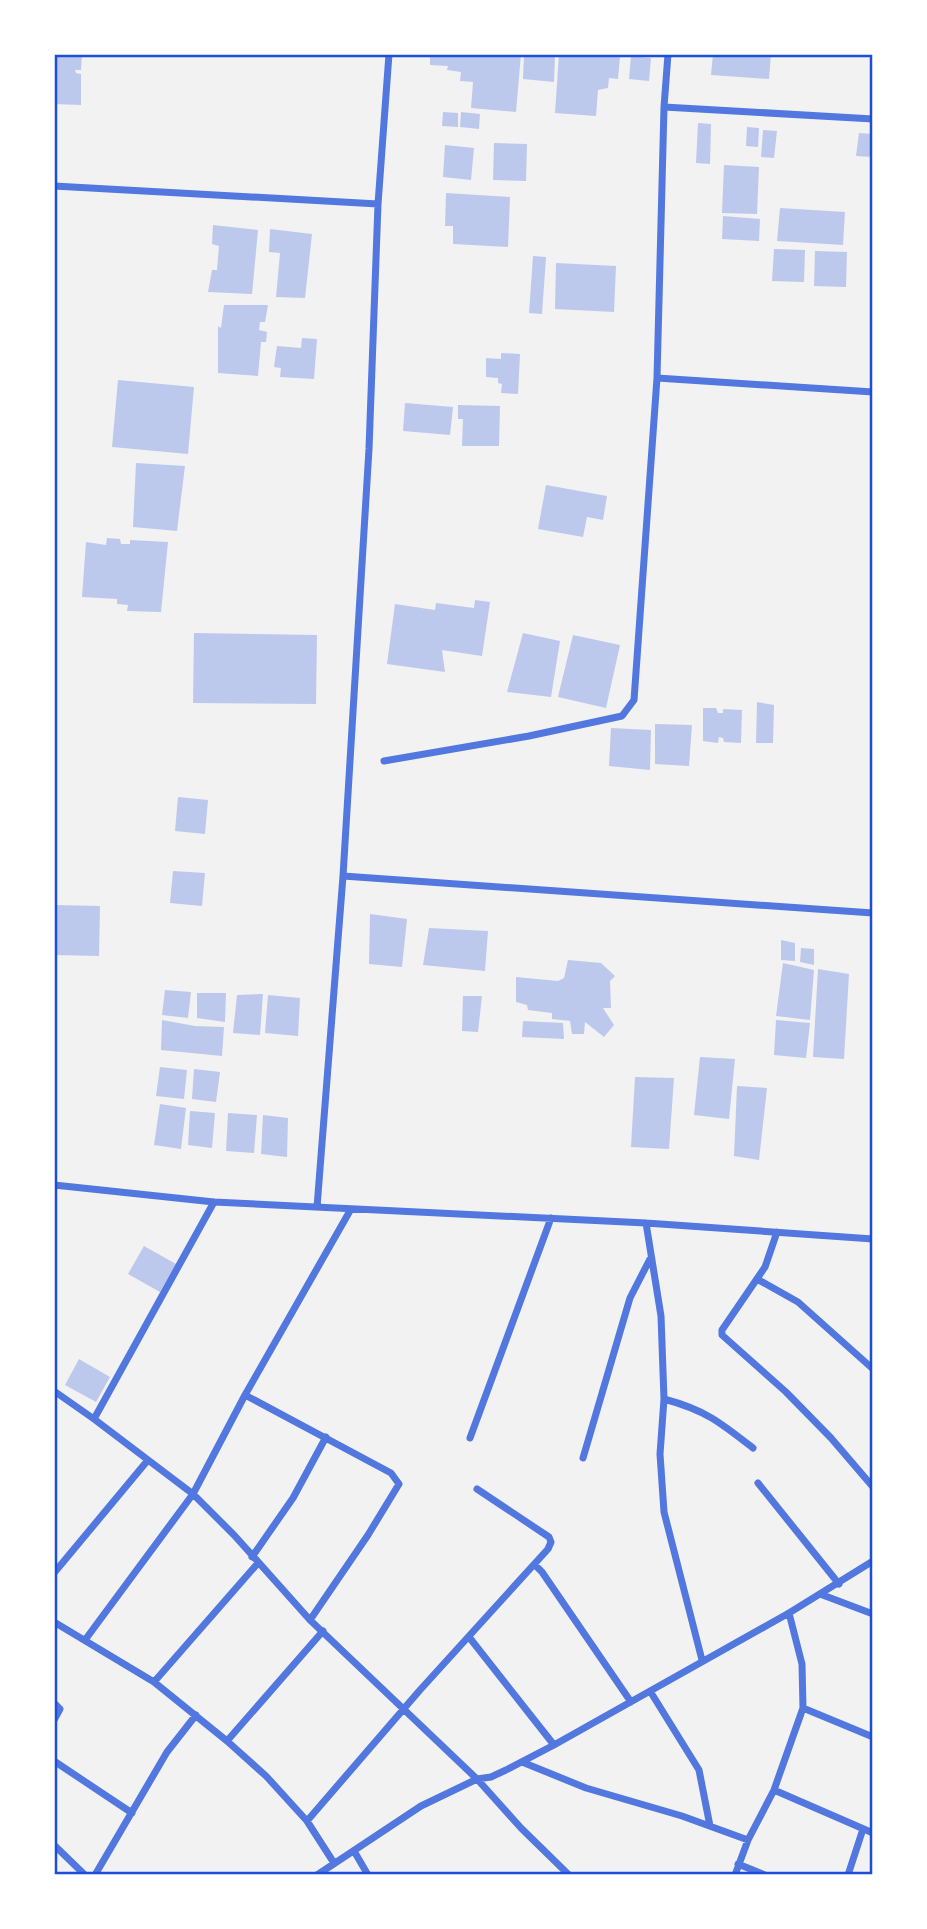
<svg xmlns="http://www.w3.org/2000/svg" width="927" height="1929" viewBox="0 0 927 1929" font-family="Manrope,sans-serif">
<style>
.building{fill:#bdc9ec}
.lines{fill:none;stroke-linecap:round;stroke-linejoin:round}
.minor{stroke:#5277de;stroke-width:7}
.neatline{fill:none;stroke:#1d4ed8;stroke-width:2.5}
</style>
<rect width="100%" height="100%" fill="#f2f2f2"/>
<!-- building -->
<path class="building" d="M54 54H82L81 70H75L76 73 81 74V105L54 104Z
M430 54H521L516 112 471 108 473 82 460 81 461 72 447 70 448 66 430 65Z
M524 54H555L554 82 523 79Z
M559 54 620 57 618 79 609 78 608 88 598 90 596 116 555 113Z
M713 54H771L769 79 711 75Z
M631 56 651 58 649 81 629 79Z
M443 112 458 113V127L442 126Z
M461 112 480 114 479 129 460 127Z
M698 123 711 124 710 164 696 163Z
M747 127 759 128 758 147 746 146Z
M763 130 777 131 774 158 761 157Z
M859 133 873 134V157L856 156Z
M494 143 527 144 526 181 493 180Z
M445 145 474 148 471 180 443 177Z
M724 165 759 167 757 214 722 213Z
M446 193 510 197 508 247 453 244V226H445Z
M780 208 845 212 843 245 777 241Z
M723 216 760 219 759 241 722 239Z
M213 225 258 230 252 294 208 292 212 270H217L219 246 212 244Z
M270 229 312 234 305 298 276 297 280 253 269 252Z
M774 249 805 250 804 282 772 281Z
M815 251 847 252 846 287 814 286Z
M533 256 546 257 542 314 529 313Z
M556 263 616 266 614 312 555 309Z
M224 305H268L265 322H260L259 330 267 332 266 342H261L258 376 218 373V326L221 328Z
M302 338 317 339 314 379 280 377 281 368 274 367 277 346 301 348Z
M501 353 520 354 518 394 501 393 502 384 498 383V378L486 377V358L501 359Z
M118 380 194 387 188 454 112 447Z
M405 403 453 407 450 435 403 431Z
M458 405 500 406 499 446H462L463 419H458Z
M136 463 185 466 177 531 133 527Z
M546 485 607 496 603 520 587 517 583 537 538 529Z
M107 538 120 539 121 544H130V540L168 542 161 612 127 611 128 605 117 604V599L82 597 86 542 106 545Z
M475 600 490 602 482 656 442 650 445 672 387 664 395 604 435 610 436 603 474 608Z
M194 633 317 635 316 704 193 703Z
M523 633 560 641 551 697 507 692Z
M573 635 620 645 606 708 558 697Z
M757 702 774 705 773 743H756Z
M703 708H716L718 713H723V709L742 710 741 743 724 742 723 738 719 737 718 743 703 741Z
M655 724 692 725 689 766 655 764Z
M611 728 651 730 650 770 609 766Z
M178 797 208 800 205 834 175 831Z
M173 871 205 873 202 906 170 903Z
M54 905 100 906 99 956 54 955Z
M370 914 407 919 402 967 369 964Z
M429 928 488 931 485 971 423 965Z
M781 940 795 943V961L781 960Z
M801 948 814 949V965L800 962Z
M568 960 601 963 615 976 610 981 611 1008H603L614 1025 604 1037 585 1022 584 1034H572L570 1021 552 1019V1013L528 1010 527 1005 516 1002V977L558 981 564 978Z
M783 963 814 970 810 1020 776 1016Z
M818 969 849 974 844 1059 813 1057Z
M165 990 191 992 188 1018 162 1015Z
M197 993H226L225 1022 197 1018Z
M263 994 260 1035 233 1033 237 995Z
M268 995 300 998 298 1036 265 1033Z
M463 996H482L478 1032 462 1031Z
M162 1020 195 1026 224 1027 222 1056 161 1050Z
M776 1020 810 1023 806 1058 774 1055Z
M523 1021 563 1023 564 1039 522 1037Z
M700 1057 735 1059 729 1119 694 1115Z
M160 1067 187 1070 184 1099 156 1096Z
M194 1069 220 1072 216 1102 192 1099Z
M635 1077 674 1078 669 1149 631 1147Z
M737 1086 767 1088 759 1160 734 1156Z
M160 1104 186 1108 181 1149 154 1145Z
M190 1111 215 1113 212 1148 188 1145Z
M228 1113 257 1115 254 1153 226 1151Z
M263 1115 288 1118 287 1157 261 1154Z
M144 1246 176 1264 160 1292 128 1274Z
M79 1359 110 1377 96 1402 65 1385Z"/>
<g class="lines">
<!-- minor -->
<path class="minor" d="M664 107 873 119
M54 186 378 204
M657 378 873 392
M384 761 529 736 622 716 634 700 657 378 664 107 668 54
M343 876 873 913
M54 1185 214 1202 646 1223 873 1239
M317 1207 343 876 369 449 378 204 389 54
M646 1223 661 1316 664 1399 660 1454 664 1512 702 1660
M777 1232 765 1267 722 1330V1335L786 1392 831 1438 873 1487
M757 1279 798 1302 873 1369
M54 1391 94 1419 193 1494 234 1535 310 1620 477 1779 521 1828 569 1875
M245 1395 391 1473 399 1484 368 1535 310 1620
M664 1399C705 1410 720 1422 753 1448
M94 1419 214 1202
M470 1438 551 1218
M583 1458 630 1298 650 1259
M758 1483 839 1584
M252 1557 293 1498 326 1437
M535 1565 542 1572 631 1702
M54 1573 148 1460
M820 1594 873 1614
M54 1622 154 1682 227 1741 266 1776 307 1821 334 1863
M469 1637 554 1745
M85 1640 193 1494 245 1395 351 1209
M154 1682 258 1563
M650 1691 699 1770 710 1826
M54 1703 60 1709 54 1720
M803 1708 873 1737
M227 1741 323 1631
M54 1761 132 1813
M522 1762 586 1788 682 1816 748 1840
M774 1790 873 1833
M307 1821 420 1690 548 1549 551 1542 549 1537 477 1489
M54 1845 85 1875
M354 1851 368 1875
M738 1864 765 1875
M95 1875 167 1752 196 1715
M317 1875 421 1806 477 1779 491 1777 506 1770 554 1745 789 1613 873 1561
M735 1875 748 1840 774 1790 803 1708 802 1664 789 1613
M848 1875 863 1829"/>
</g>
<!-- border -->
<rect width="927" height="1929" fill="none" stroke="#ffffff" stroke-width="112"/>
<rect x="56" y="56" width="815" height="1817" class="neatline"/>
</svg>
